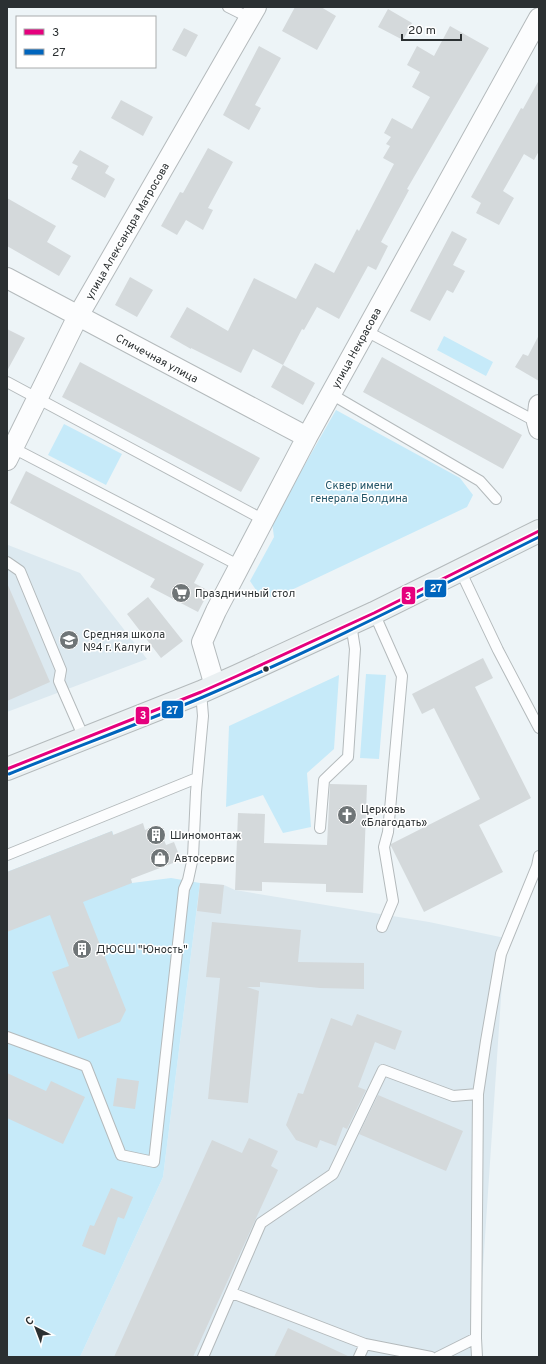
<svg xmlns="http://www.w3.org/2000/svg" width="546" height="1364" viewBox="0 0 546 1364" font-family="Overpass,sans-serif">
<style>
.built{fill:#dce9f0}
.green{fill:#c6eaf9}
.building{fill:#d4d9db}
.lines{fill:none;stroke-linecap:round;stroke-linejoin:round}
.service-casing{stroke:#b4babc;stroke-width:12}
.minor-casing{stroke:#b4babc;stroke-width:22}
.secondary-casing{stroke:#b4babc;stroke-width:24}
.service{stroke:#fcfdfe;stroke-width:10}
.minor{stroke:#fcfdfe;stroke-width:20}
.secondary{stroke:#eaf0f2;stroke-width:22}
.bus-1-casing{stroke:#fff;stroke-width:6}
.bus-2-casing{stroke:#fff;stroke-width:6}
.bus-1{stroke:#e5007d;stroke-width:3}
.bus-2{stroke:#0065bd;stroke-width:3}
.bus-dot{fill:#2b3032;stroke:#fff;stroke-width:1.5}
.labels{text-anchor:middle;stroke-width:3;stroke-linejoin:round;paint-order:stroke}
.street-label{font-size:11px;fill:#2b3032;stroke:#fff}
.park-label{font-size:11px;fill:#235568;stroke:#fff}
.poi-label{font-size:11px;fill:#2b3032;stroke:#fff;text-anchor:start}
.line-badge{stroke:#fff;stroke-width:1.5}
.badge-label{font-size:11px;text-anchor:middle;font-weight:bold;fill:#fff}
</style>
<rect width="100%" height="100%" fill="#edf4f7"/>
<!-- built -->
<path class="built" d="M8 545 80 573 147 659 7 712V546Z
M200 883 224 885 235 890 429 922 505 938 477 1357H80L163 1177Z"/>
<!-- green -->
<path class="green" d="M444 336 493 362 486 376 437 350Z
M336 410 460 478 473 495 467 507 283 594 262 599 250 581 274 537 272 522Z
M64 424 122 454 106 485 48 455Z
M366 674 386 675 379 759 360 758Z
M339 675 334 749 307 773 311 827 283 833 263 795 226 807 229 726Z
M112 831 132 883 171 878 200 883 163 1177 80 1357H7V872Z"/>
<!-- building -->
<path class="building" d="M295 7H321L336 16 317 50 282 31Z
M388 9 412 23 403 40 378 27Z
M450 26 489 48 407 189 409 190 381 242 388 246 376 270 368 266 339 319 317 307 304 330 302 329 283 365 253 349 241 373 191 348V349L170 337 187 307 228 331 254 278 296 299 315 263 334 273 357 229 359 231 394 164 383 158 390 146 386 144 391 137 384 133 392 118 412 129 430 97 412 87 420 72 407 65 417 46 434 56Z
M184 28 198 35 186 57 172 50Z
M259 46 281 58 255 105 261 108 249 130 223 115Z
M539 80V151L534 160 524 154 503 191 514 198 499 225 476 213 481 203 471 197 521 108 523 109Z
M121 100 153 117 143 136 111 118Z
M208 148 233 162 208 208 213 210 203 230 186 220 177 235 161 226 180 192 183 193Z
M80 150 109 166 105 173 115 179 105 198 71 179 78 166 72 163Z
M7 198 56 226 47 242 71 256 59 276 7 246Z
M452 231 467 239 453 265 465 271 453 293 447 290 430 321 410 311Z
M130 277 153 290 137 317 115 305Z
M7 329 25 338 7 371Z
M539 335V381L515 367 523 354 528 356Z
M382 357 522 435 503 469 363 392Z
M80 362 260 458 241 492 62 397Z
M283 365 315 383 303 405 271 387Z
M26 471 204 564 194 583 209 591 198 612 150 587 155 579 10 503Z
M7 583 50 682 7 701Z
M148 597 183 641 161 658 127 614Z
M483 658 493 678 475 687 531 798 479 825 503 872 424 912 391 846V844L480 799 434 708 422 714 412 694Z
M330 784 367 785 363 893 326 892V884L262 882V891L235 890 238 813 265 814 264 843 327 845Z
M143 823 145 830 158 825 166 845 174 842 181 860 131 879 132 883 83 902 126 1010 120 1022 78 1039 52 972 69 966 50 915 7 932V872L112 831 113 835Z
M200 883 224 885 221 914 197 911Z
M212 922 301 930 298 962 364 963V989L320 988 260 982V987H247L259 991 248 1103 208 1099 220 978 206 977Z
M357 1014 402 1031 395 1050 375 1042 358 1087 366 1090 347 1129 343 1127 336 1146 320 1140 317 1148 296 1140 286 1125 298 1093 303 1094 331 1018 352 1026Z
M7 1073 46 1091 51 1081 85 1097 63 1144 7 1118Z
M117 1078 139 1081 135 1109 113 1106Z
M378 1095 463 1131 446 1171 359 1134Z
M249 1138 278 1151 271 1166 278 1170 193 1357H114L212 1140 242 1153Z
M111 1188 133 1197 124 1219 118 1217 105 1255 82 1246 90 1225 94 1226Z
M288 1328 350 1357H274Z"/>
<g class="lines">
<!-- service casing -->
<g class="service-casing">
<path id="service" d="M228 7 250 18
M366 331 537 422
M7 382 264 520
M331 394 480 481 496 499
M13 448 240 566
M7 562 20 571 61 670 59 681 84 738
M460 570 498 650 539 728
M374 613 402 676 388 832 384 847 393 901 382 927
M320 828 324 780 348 757 355 649 351 624
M7 855 197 778
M7 1037 86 1066 121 1155 154 1162 184 889 188 880 193 857 196 792 203 716 201 692
M232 1293 365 1344
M476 1338 477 1357
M203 1357 261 1223 333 1174 383 1070 453 1096 478 1094 486 1041 501 954 537 866 539 856
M359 1357 365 1344 431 1357
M438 1357 476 1338 478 1094"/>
</g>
<!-- minor casing -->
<g class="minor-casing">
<path id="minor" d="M7 278 307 437
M539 405 537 422 539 429
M7 460 78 316 256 7
M215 686 202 642 216 611 307 437 539 18"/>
</g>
<!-- secondary casing -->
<g class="secondary-casing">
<path id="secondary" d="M7 769 201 692 237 676 374 613 539 531"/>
</g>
<!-- service -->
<use href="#service" class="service"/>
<!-- minor -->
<use href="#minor" class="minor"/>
<!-- secondary -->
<use href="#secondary" class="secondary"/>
<!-- bus-1 casing -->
<g class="bus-1-casing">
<path id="bus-1" d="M7 769 201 692 237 676 374 613 539 531"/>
</g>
<!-- bus-2 casing -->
<g class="bus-2-casing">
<path id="bus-2" d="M9 774C73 748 139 724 203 697 317 649 428 592 539 537"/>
</g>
<!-- bus-1 -->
<use href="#bus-1" class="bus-1"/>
<!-- bus-2 -->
<use href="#bus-2" class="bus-2"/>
</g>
<!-- icons -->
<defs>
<g id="supermarket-disc" transform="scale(1)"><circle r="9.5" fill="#6f7577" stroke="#fff"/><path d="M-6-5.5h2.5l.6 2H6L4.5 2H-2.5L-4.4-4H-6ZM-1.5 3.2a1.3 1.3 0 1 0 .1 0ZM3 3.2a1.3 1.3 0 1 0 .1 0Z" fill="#fff"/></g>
<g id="school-disc" transform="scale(1)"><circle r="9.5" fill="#6f7577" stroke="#fff"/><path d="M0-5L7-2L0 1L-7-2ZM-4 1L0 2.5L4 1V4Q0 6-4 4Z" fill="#fff"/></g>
<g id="church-disc" transform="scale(1)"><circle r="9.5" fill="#6f7577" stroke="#fff"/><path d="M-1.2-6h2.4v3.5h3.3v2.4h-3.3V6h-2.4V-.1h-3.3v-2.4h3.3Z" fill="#fff"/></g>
<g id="building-disc" transform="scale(1)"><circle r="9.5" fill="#6f7577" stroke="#fff"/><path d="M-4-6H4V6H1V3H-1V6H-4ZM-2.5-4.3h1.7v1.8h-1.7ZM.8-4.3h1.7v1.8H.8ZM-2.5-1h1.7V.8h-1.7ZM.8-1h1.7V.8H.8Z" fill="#fff"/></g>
<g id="shop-disc" transform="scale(1)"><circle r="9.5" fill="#6f7577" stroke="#fff"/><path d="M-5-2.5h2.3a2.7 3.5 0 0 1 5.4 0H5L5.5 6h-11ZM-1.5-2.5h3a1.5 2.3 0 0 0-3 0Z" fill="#fff"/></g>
</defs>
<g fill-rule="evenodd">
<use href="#supermarket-disc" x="181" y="593"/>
<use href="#school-disc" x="69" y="640"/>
<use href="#church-disc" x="347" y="815"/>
<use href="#building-disc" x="156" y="835"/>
<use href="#shop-disc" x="160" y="858"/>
<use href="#building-disc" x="82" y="949"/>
</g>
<!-- markers -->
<circle class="bus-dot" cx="266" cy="669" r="3.5"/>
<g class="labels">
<!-- street labels -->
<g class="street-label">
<text transform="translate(127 231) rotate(-60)" y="4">улица Александра Матросова</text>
<text transform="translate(356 348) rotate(-61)" y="4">улица Некрасова</text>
<text transform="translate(157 358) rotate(28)" y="4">Спичечная улица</text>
</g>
<!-- park labels -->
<g class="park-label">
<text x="359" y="489">Сквер имени<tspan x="359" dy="13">генерала Болдина</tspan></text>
</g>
<!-- poi labels -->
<g class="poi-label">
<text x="195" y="597">Праздничный стол</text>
<text x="83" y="638">Средняя школа<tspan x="83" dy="13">№4 г. Калуги</tspan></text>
<text x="361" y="813">Церковь<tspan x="361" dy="13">«Благодать»</tspan></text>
<text x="170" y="839">Шиномонтаж</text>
<text x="174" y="862">Автосервис</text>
<text x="96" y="953">ДЮСШ "Юность"</text>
</g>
</g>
<g class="line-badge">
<rect x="424" y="579" width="23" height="19" rx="4" fill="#0065bd"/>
<rect x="401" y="586" width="15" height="19" rx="4" fill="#e5007d"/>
<rect x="161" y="700" width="23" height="19" rx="4" fill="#0065bd"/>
<rect x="135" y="706" width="15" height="19" rx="4" fill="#e5007d"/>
</g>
<g class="badge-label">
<text x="436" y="592">27</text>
<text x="408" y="600">3</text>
<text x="172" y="714">27</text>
<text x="143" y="719">3</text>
</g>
<!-- border -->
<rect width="546" height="1364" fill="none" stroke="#2b3032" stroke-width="16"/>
<!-- legend -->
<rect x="16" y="16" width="140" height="52" fill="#ffffff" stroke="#aaacad"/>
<rect x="24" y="29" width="20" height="6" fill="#e5007d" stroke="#aaacad"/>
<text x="52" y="36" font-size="12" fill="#2b3032">3</text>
<rect x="24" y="49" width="20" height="6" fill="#0065bd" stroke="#aaacad"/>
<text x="52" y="56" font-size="12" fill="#2b3032">27</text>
<!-- north arrow -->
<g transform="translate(36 1328) rotate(318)" stroke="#ffffff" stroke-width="3" paint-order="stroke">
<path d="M0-3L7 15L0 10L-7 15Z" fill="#2b3032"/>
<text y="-6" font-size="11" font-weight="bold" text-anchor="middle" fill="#2b3032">С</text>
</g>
<!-- scale -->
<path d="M402 34v6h59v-6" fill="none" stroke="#2b3032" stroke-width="2"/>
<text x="408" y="34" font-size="12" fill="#2b3032" stroke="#ffffff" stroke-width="3" paint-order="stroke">20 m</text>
</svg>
